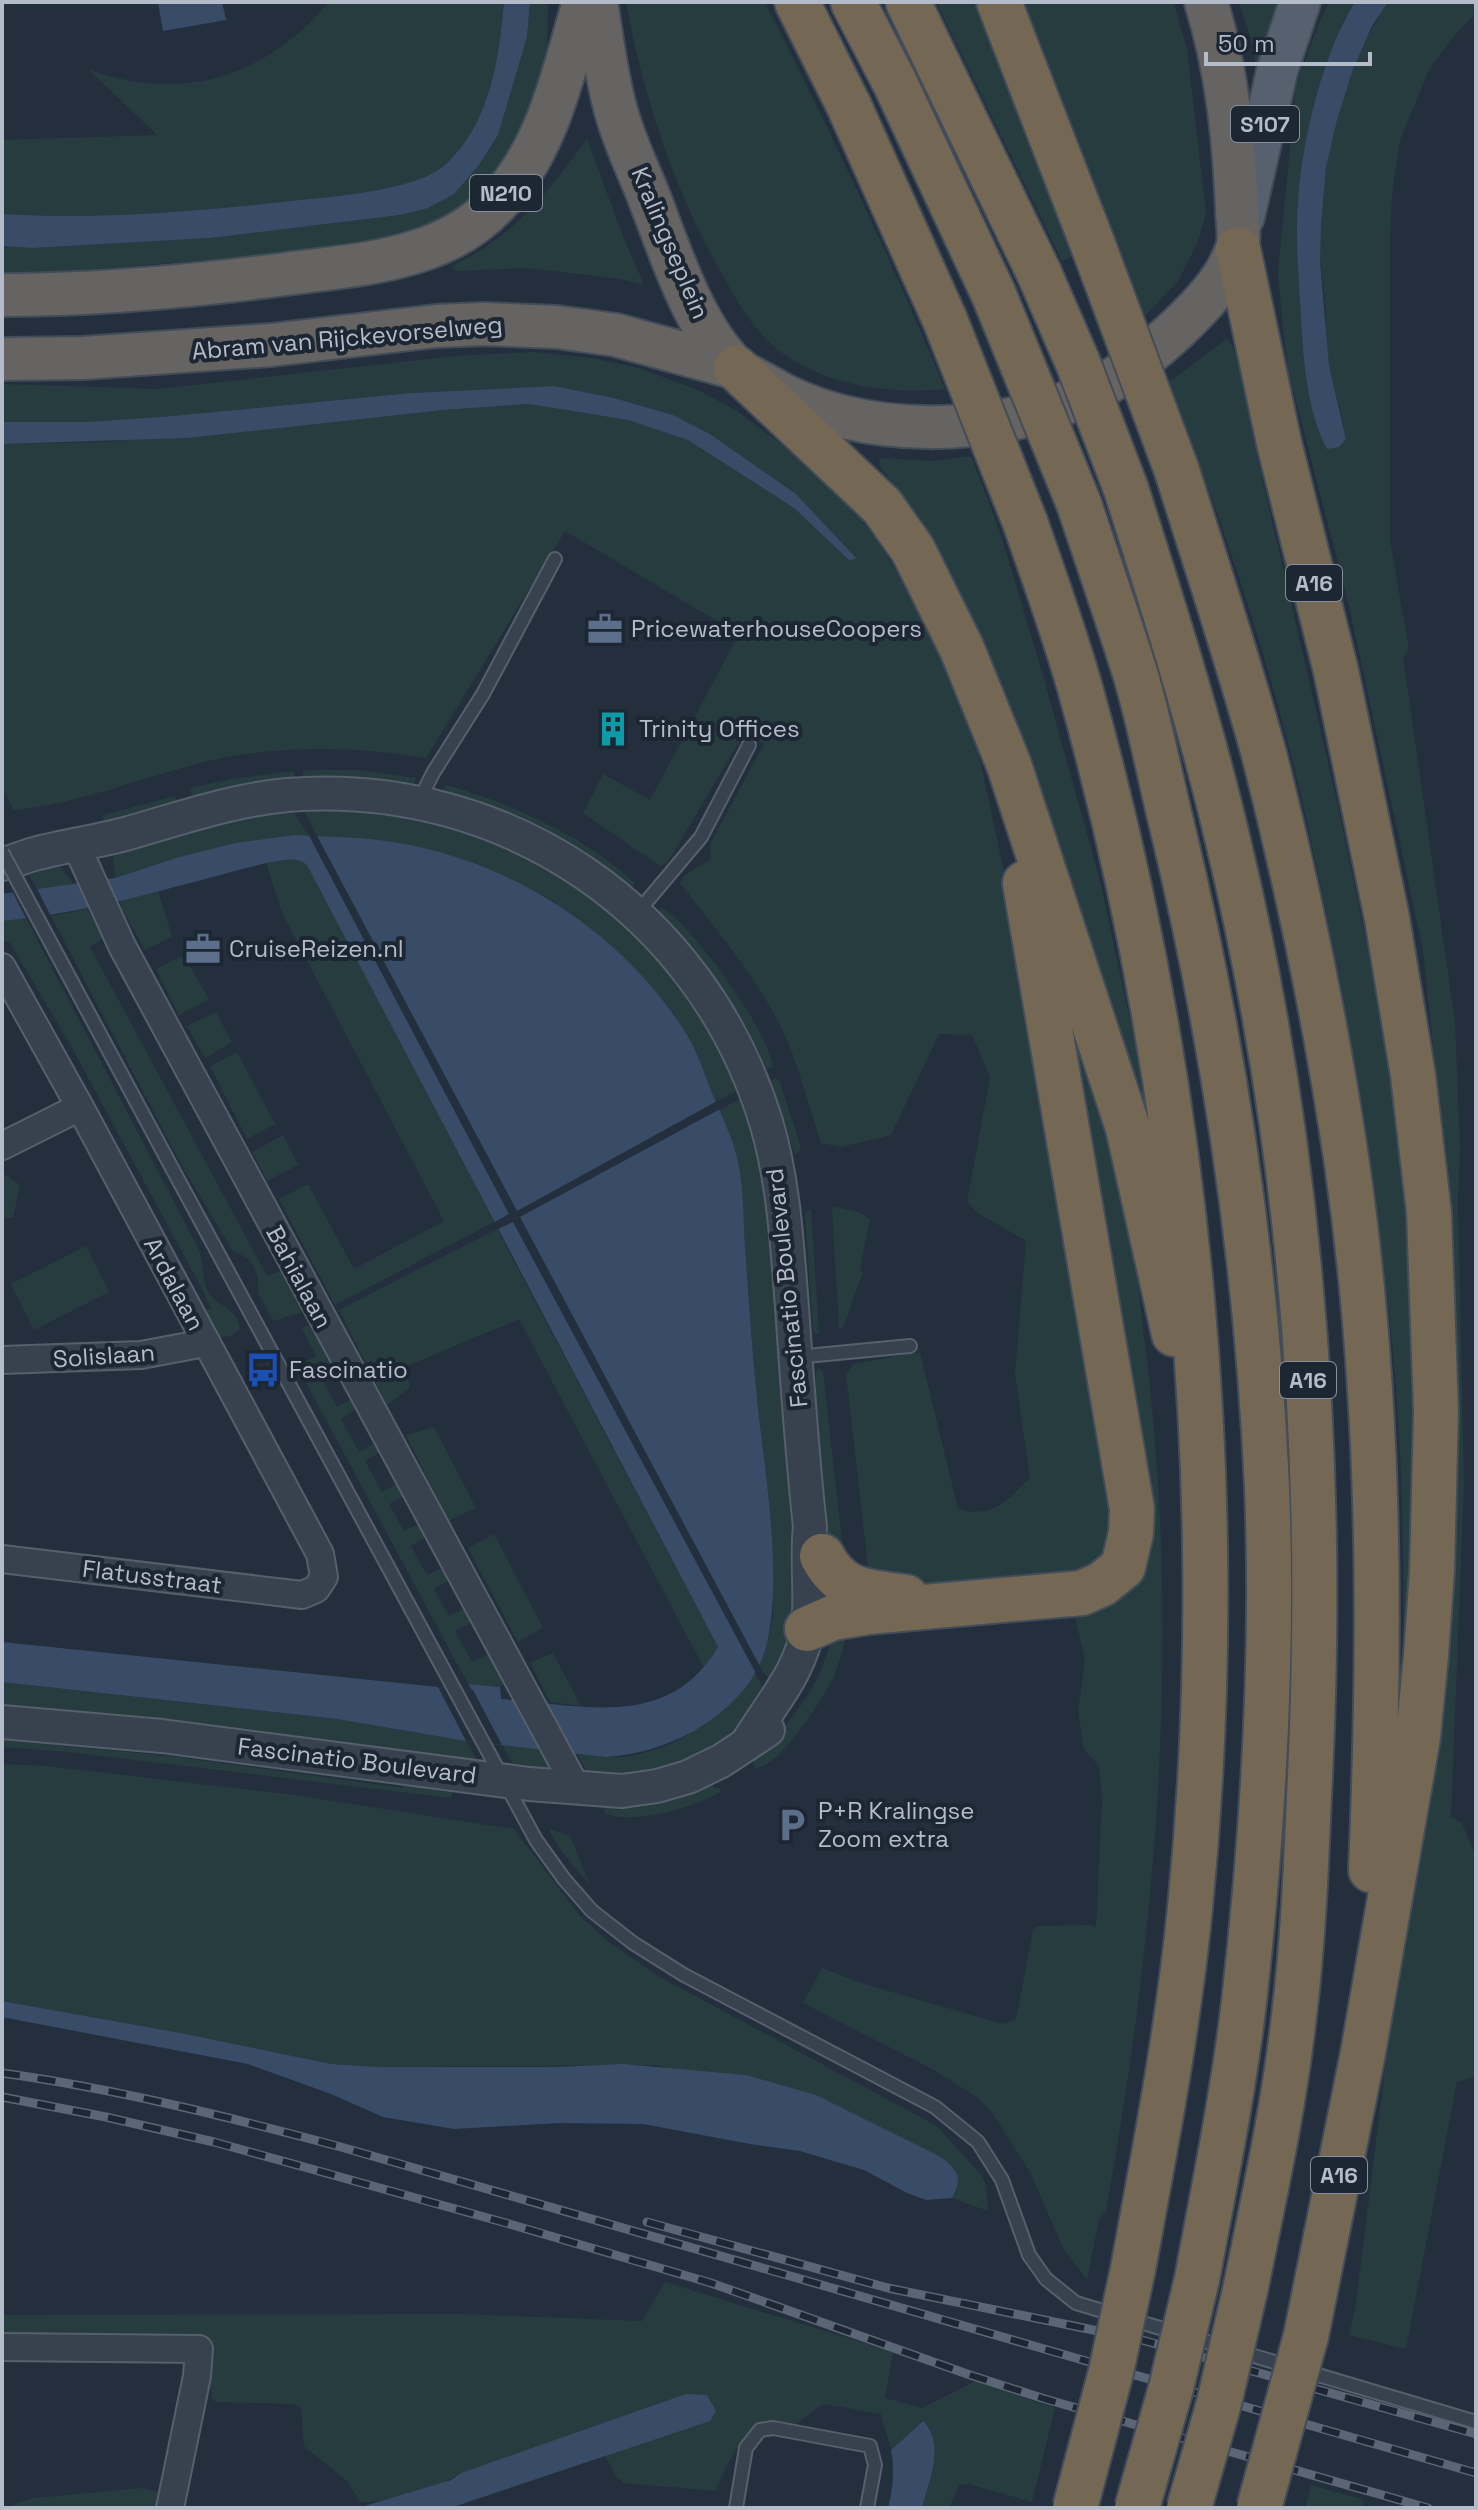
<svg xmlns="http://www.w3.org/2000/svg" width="1478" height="2510" viewBox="0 0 1478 2510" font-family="'Space Grotesk',sans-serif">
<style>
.green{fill:#263c3f}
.water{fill:#394c67}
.pier{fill:#242f3e}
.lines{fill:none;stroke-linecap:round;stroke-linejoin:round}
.service-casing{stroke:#565f6c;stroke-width:16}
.minor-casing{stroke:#565f6c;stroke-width:30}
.tertiary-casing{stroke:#565f6c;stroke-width:36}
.primary-casing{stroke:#414a57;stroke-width:44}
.trunk-casing{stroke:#434c59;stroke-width:46}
.motorway-casing{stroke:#434c59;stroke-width:48}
.service{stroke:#38414e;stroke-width:12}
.minor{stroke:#38414e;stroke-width:26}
.tertiary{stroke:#38414e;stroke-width:32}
.primary{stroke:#56606e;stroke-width:40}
.trunk{stroke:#656462;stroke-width:42}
.motorway{stroke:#746855;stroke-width:44}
.rail-casing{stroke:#5a6575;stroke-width:9}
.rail{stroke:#1d2633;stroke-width:6;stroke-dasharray:18;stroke-linecap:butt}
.service-bridge-casing{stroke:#565f6c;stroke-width:16;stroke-linecap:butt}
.motorway-bridge-casing{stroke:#434c59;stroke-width:48;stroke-linecap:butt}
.service-bridge{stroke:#38414e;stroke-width:12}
.motorway-bridge{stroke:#746855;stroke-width:44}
.labels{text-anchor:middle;stroke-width:8;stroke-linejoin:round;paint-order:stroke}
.shield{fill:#1d2633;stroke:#878f9c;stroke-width:2}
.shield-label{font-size:22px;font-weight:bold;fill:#b4bcc9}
.street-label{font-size:24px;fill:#b4bcc9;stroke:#1d2633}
.poi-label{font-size:24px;fill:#b4bcc9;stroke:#1d2633;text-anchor:start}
</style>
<rect width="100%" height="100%" fill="#242f3e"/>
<!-- green -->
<path class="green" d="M329 2H504C499 59 490 123 446 164 418 190 338 196 300 200 201 211 102 220 2 214V140L157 135 88 69C181 104 266 77 329 2Z
M530 2H548L547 58 518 146 462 213 417 233 257 256 47 273 2 274V246L33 248 210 238 400 215 479 165 498 135 527 37Z
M626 2H765C829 129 891 258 945 389 889 395 822 385 777 349 754 331 737 301 723 276 674 190 644 99 626 2Z
M936 2H979L1073 256 1062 261Z
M1023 2 1174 3 1187 49 1206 212 1198 242 1178 281 1145 316Z
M1239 2H1288L1258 87 1253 46Z
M1329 2H1355L1343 21 1323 75 1309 130 1298 201 1302 339 1308 389 1327 448 1338 447 1346 439C1343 414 1334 392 1329 368 1325 346 1327 322 1325 301 1324 286 1321 272 1320 258 1318 172 1339 74 1388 2H1476V13L1453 37 1428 72 1400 140 1392 194 1390 236V540L1409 650 1403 657 1455 1022 1460 1146 1458 1202 1464 1484 1451 1817 1462 1823 1476 1857V2076L1457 2082 1406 2349 1349 2335 1356 2303 1389 2036 1416 1856 1444 1218 1435 1065 1423 950 1347 597 1288 371 1282 318 1278 274 1296 85 1319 23Z
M587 139 624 239 644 284 613 278 526 268 456 271 451 267C516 233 545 197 587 139Z
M1227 339 1234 349 1245 391 1258 460 1336 797 1395 1079 1425 1366 1403 1699C1404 1611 1404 1523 1399 1436 1393 1314 1374 1193 1355 1073 1330 920 1299 766 1252 618 1227 538 1198 460 1169 382Z
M534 352 592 358 639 368 700 391 737 411 834 484 880 544 937 642 975 736 1028 983 1118 1541 1090 1571 920 1588 870 1584 846 1374 854 1364 920 1352 958 1509C994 1519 1006 1501 1030 1478L1015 1373 1026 1241 978 1213 967 1202 990 1077 972 1035 939 1034 891 1135 841 1147 821 1143C810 1110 801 1075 788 1042 762 983 719 933 680 883L685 875 711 859 710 844 764 744 745 732 668 862 660 866 583 813 603 774 650 800 739 634 565 531 426 758C357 747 286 745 217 759 149 774 85 803 14 810L2 788V444L108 442 443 410 529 404 628 420 688 440 794 508 850 561 855 558 796 494 710 434 673 415 614 398 554 386 410 393 173 416 87 422H2V384L158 389 456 356Z
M971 456 999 529 1040 665 1100 881 1135 1042 1150 1136C1122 1049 1095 963 1067 876 1021 732 972 586 879 465L880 458 935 461Z
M356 770 416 778 414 785 358 778 303 779V771L307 770Z
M294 771V778L228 787 192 796 190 788 233 779Z
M446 785C514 804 580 834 634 882V886L630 887C567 839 516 817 442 792Z
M175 796 178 802 104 824 103 815Z
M302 807H344L415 816 509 847 571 879 664 959 740 1084 735 1092 716 1102 695 1050 675 1016 621 956 572 914 542 895 432 851 399 843 317 836Z
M292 810 309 836H296L176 858 115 878 113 854 115 851 233 817Z
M291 859 303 860 308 865 494 1222 335 1305 279 1199 308 1184 354 1269 444 1221 283 915 266 863Z
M59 866 74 884 37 889 26 869Z
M158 890 172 937 145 950 121 907 120 900Z
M661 907C693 925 769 1032 773 1067L768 1069 765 1066C740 1007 702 957 658 911Z
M87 909 103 938 90 947 267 1276 282 1271 306 1311 273 1321 258 1293V1278L253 1265 247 1258 232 1250 182 1166 51 916Z
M26 918 198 1248C204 1262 202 1280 208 1292 217 1307 239 1308 240 1330L231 1336 211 1339 199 1315 211 1308 200 1285 71 1046 10 943 2 940V921Z
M1043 930C1074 1029 1112 1129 1131 1230 1137 1262 1139 1295 1143 1328 1182 1623 1159 1919 1106 2211L1099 2219 1087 2280 1064 2250 1030 2172 991 2111 977 2097 932 2069 803 2003 822 1968 861 1983 1003 2024 1014 2020 1017 2015 1033 1930 1037 1926 1091 1925 1096 1927 1102 1799 1099 1766 1084 1749 1078 1710 1085 1661 1072 1604 1124 1585Z
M180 957 185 958 209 999 179 1015 156 969Z
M216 1012 232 1042 205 1058 187 1026Z
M237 1052 275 1124 247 1139 210 1066Z
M776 1078 780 1082 801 1148 798 1153H794L771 1080Z
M740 1099 765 1156 805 1584 776 1689 759 1666 771 1627 773 1613 768 1495 754 1370 740 1174 727 1128 719 1110Z
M283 1135 298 1165 267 1181 252 1152Z
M2 1172 20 1185 13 1218H2Z
M837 1207 856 1211 870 1219 860 1269 863 1272 843 1328 839 1329 832 1208Z
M811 1209 819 1333 817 1334 813 1331 805 1214Z
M497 1229 718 1647 704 1668 519 1319 405 1367 410 1388 387 1405 339 1310Z
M86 1246 109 1292 34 1330 11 1284Z
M313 1325 337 1367 321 1377 337 1407 350 1400 356 1409 341 1419 359 1452 377 1442 382 1451 365 1461 382 1492 398 1483 405 1495 389 1504 404 1531 419 1524 427 1537 411 1546 427 1575 442 1568 449 1580 434 1589 449 1616 467 1607 474 1621 455 1631 472 1662 490 1653 506 1683 500 1687 468 1684 297 1366 316 1356 302 1328Z
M820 1368 823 1372 845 1568 829 1546 816 1476V1374L817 1369Z
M434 1427 476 1508 448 1521 406 1435Z
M494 1534 543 1628 518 1642 468 1548Z
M848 1625C845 1642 841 1658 835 1674 825 1696 779 1769 755 1768L752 1760 755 1755C794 1721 824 1682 833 1629Z
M553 1653 581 1706 550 1702 530 1662Z
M755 1673 769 1699 738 1736 652 1776 589 1775 575 1751C585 1753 596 1756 606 1757 667 1760 720 1718 755 1673Z
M2 1682 337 1719 466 1741 479 1763 2 1710Z
M2 1740 178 1757 403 1788 405 1779 454 1784 451 1798 68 1752 2 1747Z
M502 1745 539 1749 552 1774 517 1771Z
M2 1764 46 1766 294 1795 514 1829 580 1916 609 1942 658 1976 937 2126 982 2176 986 2185 988 2211 952 2198 957 2190 937 2155 896 2136 657 2065 380 2067 331 2064 186 2034 2 2001Z
M706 1784 721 1789 720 1792C697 1807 631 1826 605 1813L602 1801Z
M550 1829 570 1836 590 1885 563 1853 549 1831Z
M665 2282 893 2352 885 2398 922 2408 976 2381 1055 2408 1032 2502 969 2484 959 2485 949 2508H922C929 2482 947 2442 922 2421L891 2450 881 2414 824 2404 796 2424 760 2425 734 2452 715 2491 624 2483 615 2475 605 2455 710 2420 461 2473C437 2489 390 2502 360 2502L347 2481 304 2446 301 2408 295 2404 216 2402 212 2399 208 2362 2 2359V2315L461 2314 642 2321Z
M1311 2485 1364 2500 1362 2508H1305Z
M143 2488 160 2492 157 2508H4L34 2498Z"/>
<!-- water -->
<path class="water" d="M158 2H222L226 20 163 31Z
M504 2H530L527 37 498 135 479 165 454 194 428 208 400 215 210 238 33 248 2 246V214C102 220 201 211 300 200 338 196 418 190 446 164 490 123 499 59 504 2Z
M1355 2H1388L1372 26 1353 69 1337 120 1326 167 1321 225 1320 261 1329 366 1346 439 1339 447 1327 449C1307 412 1303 358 1301 317 1299 279 1295 239 1298 201 1302 141 1323 52 1355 2Z
M554 386 614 398 673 415 710 434 796 494 856 558 850 561 794 508 688 440 628 420 529 404 443 410 187 438 2 444V422H87L173 416 410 393Z
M296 835C330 837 366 837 399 843 514 863 621 932 684 1030 697 1050 704 1073 713 1095 722 1117 733 1138 738 1162 744 1189 743 1218 745 1246 749 1300 752 1353 758 1407 765 1474 789 1612 757 1670 728 1722 663 1754 606 1757L466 1741 337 1719 2 1682V1642L438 1687 472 1690 468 1684 500 1687 501 1699C583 1705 668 1731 718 1647L307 865C297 855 279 861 266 863 179 885 92 913 2 921V894L115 878 176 858 235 843Z
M2 2001 186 2034 331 2064 380 2067H557L623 2064 746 2075 816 2095 937 2155C955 2166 965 2177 952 2198L926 2200 907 2193 864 2170 800 2151 750 2144 643 2124 559 2123 454 2129 383 2117 331 2094 248 2064 2 2017Z
M686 2394 707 2395 716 2411 710 2421 450 2508H358L451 2480 461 2473Z
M923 2421C946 2444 929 2481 922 2508H888C893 2488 895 2470 891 2450Z"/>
<!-- pier -->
<path class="pier" d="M307 832H315L517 1211 719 1100 722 1108 520 1217 762 1670 758 1677 513 1222 494 1231 491 1224 509 1214Z
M35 885 53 920 28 922 11 889Z
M438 1687 473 1690 502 1745 466 1741Z"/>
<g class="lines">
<!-- service casing -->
<g class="service-casing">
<path id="service" d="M418 803 433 773 483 694 555 559
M637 913 701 837 749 745
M173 1170 536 1840 564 1879 592 1911 633 1943 684 1975 935 2107 978 2142 1002 2180 1029 2255 1046 2279 1076 2303 1476 2422
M796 1357 910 1346
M736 2508 746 2448 760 2430 773 2428 870 2446 875 2465 867 2508"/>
</g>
<!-- minor casing -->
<g class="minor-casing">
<path id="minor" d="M77 847 122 946 576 1787
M2 967 80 1107 320 1554 324 1577 316 1589 302 1595 2 1559
M2 1146 80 1107
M2 1360 141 1355 205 1343
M2 2347 199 2349 197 2376 170 2508"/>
</g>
<!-- tertiary casing -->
<g class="tertiary-casing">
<path id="tertiary" d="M2 864C13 862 23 857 34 854 64 846 95 842 125 834 178 819 232 800 287 795 507 778 702 912 766 1122 784 1182 787 1245 792 1307 797 1381 802 1454 810 1527 806 1560 812 1593 808 1626 802 1670 771 1704 749 1740
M2 1722 162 1736 529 1784 622 1791 657 1786 688 1777 721 1761 768 1730"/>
</g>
<!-- primary casing -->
<g class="primary-casing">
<path id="primary" d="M1244 217 1277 71 1300 2"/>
</g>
<!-- trunk casing -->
<g class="trunk-casing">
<path id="trunk" d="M596 2C602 38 606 76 616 111 624 141 638 169 649 197 670 251 693 326 735 367 744 375 757 380 767 386 857 441 999 439 1093 391 1124 375 1151 353 1177 329 1200 307 1225 282 1236 251 1241 240 1237 221 1237 209 1234 139 1227 69 1206 2
M2 295C97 295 193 286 286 274 329 268 376 265 418 251 447 242 474 227 495 205 548 151 563 73 584 2
M2 359 83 358 271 345 436 326 484 324 557 327 616 335 736 368"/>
</g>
<!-- motorway casing -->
<g class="motorway-casing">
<path id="motorway" d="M797 2 849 106 945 320
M853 2 895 83 994 295
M908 2 1039 273
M999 2 1093 245
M1238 249 1279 443 1336 671 1387 918 1413 1075 1429 1213 1436 1411 1432 1571 1426 1656 1418 1737 1363 2053 1306 2336
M736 368 882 506 913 550 962 649 1009 765 1128 1128 1174 1334
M1177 471C1207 567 1239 662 1265 758 1299 892 1327 1028 1347 1164 1381 1399 1381 1634 1371 1870
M1126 489C1163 605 1200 722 1228 841 1303 1153 1326 1477 1309 1796 1306 1869 1303 1943 1294 2016 1284 2107 1264 2197 1246 2286
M1079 504C1098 561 1118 618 1136 676 1151 728 1161 782 1174 834 1225 1048 1257 1267 1267 1487 1274 1658 1263 1832 1244 2002 1233 2095 1214 2187 1197 2279
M1025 522C1045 580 1067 639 1083 699 1191 1091 1230 1504 1190 1908 1178 2030 1155 2149 1133 2269
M822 1556C842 1594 868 1591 906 1597
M807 1629 832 1618 868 1612 1082 1593 1102 1584 1123 1567 1131 1533 1132 1509 1025 883"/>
</g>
<!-- service -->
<use href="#service" class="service"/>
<!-- minor -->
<use href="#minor" class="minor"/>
<!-- tertiary -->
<use href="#tertiary" class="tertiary"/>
<!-- primary -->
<use href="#primary" class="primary"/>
<!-- trunk -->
<use href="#trunk" class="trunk"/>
<!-- motorway -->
<use href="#motorway" class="motorway"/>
<!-- rail casing -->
<g class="rail-casing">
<path id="rail" d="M2 2073C117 2089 229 2117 341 2147L1476 2473
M2 2097 106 2117 214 2142 506 2223 711 2283 970 2375 1045 2399 1428 2508
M647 2222 888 2288 1142 2340 1476 2434"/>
</g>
<!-- rail -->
<use href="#rail" class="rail"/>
<!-- service-bridge casing -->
<g class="service-bridge-casing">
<path id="service-bridge" d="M2 852 173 1170"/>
</g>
<!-- motorway-bridge casing -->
<g class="motorway-bridge-casing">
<path id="motorway-bridge" d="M1093 245 1177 471
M1039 273 1078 363 1126 489
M994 295 1079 504
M945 320 1025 522
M1075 2508 1111 2372 1133 2269
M1137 2508 1171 2388 1197 2279
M1189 2508 1219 2403 1246 2286
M1259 2508 1306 2336"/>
</g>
<!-- service-bridge -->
<use href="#service-bridge" class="service-bridge"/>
<!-- motorway-bridge -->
<use href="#motorway-bridge" class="motorway-bridge"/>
</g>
<!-- icons -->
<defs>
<g id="office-bare" transform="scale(2.76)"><path d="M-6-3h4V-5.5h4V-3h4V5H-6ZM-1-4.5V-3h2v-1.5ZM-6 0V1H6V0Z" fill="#5c6f8a" stroke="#1d2633" stroke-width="2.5" paint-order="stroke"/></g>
<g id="building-bare" transform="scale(2.76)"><path d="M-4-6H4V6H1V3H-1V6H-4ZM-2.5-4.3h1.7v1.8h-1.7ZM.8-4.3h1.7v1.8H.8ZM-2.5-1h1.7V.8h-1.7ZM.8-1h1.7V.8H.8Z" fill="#0f9aa8" stroke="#1d2633" stroke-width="2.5" paint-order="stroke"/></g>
<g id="bus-bare" transform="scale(2.76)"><path d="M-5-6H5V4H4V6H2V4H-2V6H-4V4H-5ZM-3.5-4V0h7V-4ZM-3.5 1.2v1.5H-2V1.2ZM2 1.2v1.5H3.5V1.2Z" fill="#1a4fb4" stroke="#1d2633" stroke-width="2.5" paint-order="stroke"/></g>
<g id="parking-bare" transform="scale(2.76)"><path d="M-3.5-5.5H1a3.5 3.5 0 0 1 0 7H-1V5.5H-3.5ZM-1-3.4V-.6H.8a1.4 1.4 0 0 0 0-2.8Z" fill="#5c6f8a" stroke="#1d2633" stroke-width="2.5" paint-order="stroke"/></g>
</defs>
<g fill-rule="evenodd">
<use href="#office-bare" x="605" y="629"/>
<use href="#building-bare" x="613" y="729"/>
<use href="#office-bare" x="203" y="949"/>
<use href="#bus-bare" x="263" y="1370"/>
<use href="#parking-bare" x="792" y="1825"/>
</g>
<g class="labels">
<!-- shield labels -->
<g class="shield">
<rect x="1231" y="106" width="68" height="36" rx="6"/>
<rect x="470" y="175" width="72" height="36" rx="6"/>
<rect x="1286" y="565" width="56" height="36" rx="6"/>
<rect x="1280" y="1362" width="56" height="36" rx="6"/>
<rect x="1311" y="2157" width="56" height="36" rx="6"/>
</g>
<g class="shield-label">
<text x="1265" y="132">S107</text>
<text x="506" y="201">N210</text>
<text x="1314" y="591">A16</text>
<text x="1308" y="1388">A16</text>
<text x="1339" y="2183">A16</text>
</g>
<!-- street labels -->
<g class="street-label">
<text transform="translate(670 243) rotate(67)" y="8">Kralingseplein</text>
<text transform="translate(347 338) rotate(-5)" y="8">Abram van Rijckevorselweg</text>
<text transform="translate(299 1277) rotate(62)" y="8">Bahialaan</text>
<text transform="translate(174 1284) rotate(62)" y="8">Ardalaan</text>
<text transform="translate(787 1288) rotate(-96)" y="8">Fascinatio Boulevard</text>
<text transform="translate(104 1356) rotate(-4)" y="8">Solislaan</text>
<text transform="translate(152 1577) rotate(7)" y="8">Flatusstraat</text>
<text transform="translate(357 1761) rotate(7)" y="8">Fascinatio Boulevard</text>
</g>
<!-- poi labels -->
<g class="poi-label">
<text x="631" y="637">PricewaterhouseCoopers</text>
<text x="639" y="737">Trinity Offices</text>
<text x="229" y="957">CruiseReizen.nl</text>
<text x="289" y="1378">Fascinatio</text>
<text x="818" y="1819">P+R Kralingse<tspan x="818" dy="28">Zoom extra</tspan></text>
</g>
</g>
<!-- border -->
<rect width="1478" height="2510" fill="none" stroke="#b4bcc9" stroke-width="8"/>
<!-- scale -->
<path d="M1206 52v12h164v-12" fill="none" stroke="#b4bcc9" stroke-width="4"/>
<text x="1218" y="52" font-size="24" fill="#b4bcc9" stroke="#1d2633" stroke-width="6" paint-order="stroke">50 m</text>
</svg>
